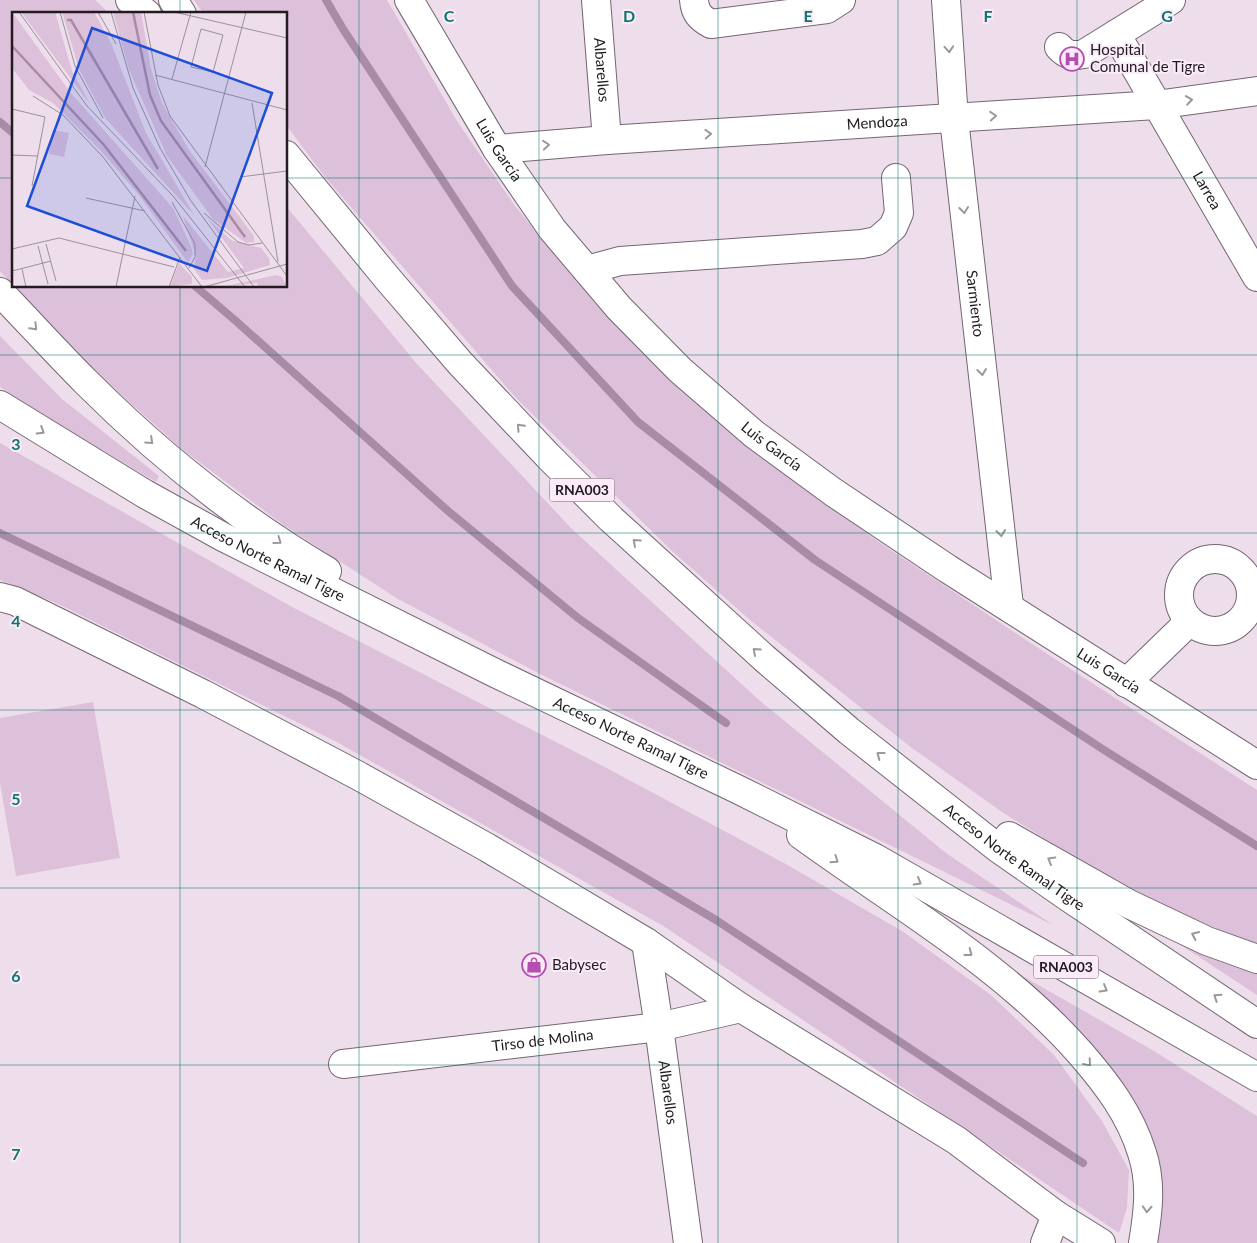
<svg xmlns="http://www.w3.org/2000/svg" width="1257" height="1243" viewBox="0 0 1257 1243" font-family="Lato,sans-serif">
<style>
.green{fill:#ddc0d9}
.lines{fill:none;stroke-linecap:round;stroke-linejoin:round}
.stream{stroke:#a98ba6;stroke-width:8}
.minor-casing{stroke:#746672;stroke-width:30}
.highway-casing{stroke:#746672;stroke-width:30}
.minor{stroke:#fff;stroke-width:28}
.highway{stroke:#fff;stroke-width:28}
.oneway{stroke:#9b989b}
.grid{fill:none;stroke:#0f766e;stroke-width:1;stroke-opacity:0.55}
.labels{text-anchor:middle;stroke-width:4;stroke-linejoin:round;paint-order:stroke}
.shield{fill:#fbebf9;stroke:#625961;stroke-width:1}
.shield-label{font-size:14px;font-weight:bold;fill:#211b20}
.poi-label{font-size:15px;fill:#211b20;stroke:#fbebf9;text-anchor:start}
.street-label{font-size:15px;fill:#211b20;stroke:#fbebf9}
.inset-river{fill:none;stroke:#a98ba6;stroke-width:2.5}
.inset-road{fill:none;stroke:#9c909a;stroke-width:1}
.view{fill:#1d4ed8;fill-opacity:0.15;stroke:#1d4ed8;stroke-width:2.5}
.inset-edge{fill:none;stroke:#211b20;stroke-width:2.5}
.grid-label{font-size:16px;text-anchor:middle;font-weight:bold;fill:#0f766e;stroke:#fbebf9;stroke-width:4;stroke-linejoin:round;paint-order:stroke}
</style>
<rect width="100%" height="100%" fill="#eedeec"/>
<!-- green -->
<path class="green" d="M0 0H95L110 14H14V286H286V206L417 364 572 529 759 700 946 853 1053 925 540 674 398 599 285 526 183 450 100 376 10 282 0 271Z
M194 0H387L457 121 515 206 600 309 743 440 873 538 1029 642 1257 790V946L1174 910 1095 870 1002 812 912 748 750 620 671 550 517 399 325 177 286 125V14H204Z
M0 336 62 399 159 476 156 482 59 424 0 387Z
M0 443 294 608 599 764 784 863 902 931 991 995 1054 1055 1102 1121 1129 1170 1127 1208 1119 1233 665 927 335 741 56 603 0 580Z
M93 702 120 858 16 876 0 783V718Z
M1138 917 1257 970V995Z
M984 954 1154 1051 1257 1116V1243H1157L1140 1128Z"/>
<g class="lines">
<!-- stream -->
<path class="stream" d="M326 0 343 29 512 286 638 422 815 560 1104 750 1257 846
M0 122 14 134
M195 286 237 322 448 511 578 618 726 723
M0 533 338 696 716 920 1083 1163"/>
<!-- minor casing -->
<g class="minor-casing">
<g id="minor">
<path id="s1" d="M409 0 497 149 552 229 619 308 680 370 754 434 833 492 948 569 1257 765"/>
<path id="s2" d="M596 0 607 140"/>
<path d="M694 0C695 13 700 18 711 24L827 9 841 0"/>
<path id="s3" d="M946 0 954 119 1009 606"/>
<path id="s4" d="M1116 34 1257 277"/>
<path d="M1059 47C1067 56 1073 56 1084 54L1171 0"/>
<path id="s5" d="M497 149 607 140 1156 105 1257 91"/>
<path d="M587 270 620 261 862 244 877 241 893 227 899 213 896 178"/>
<circle cx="1215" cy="595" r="36"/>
<path d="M0 597 15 601 203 694 357 775 488 848 646 942 741 1008 956 1140 1056 1215 1101 1243"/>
<path d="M1126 683 1190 621"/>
<path id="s6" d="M646 942 659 1027 688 1243"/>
<path id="s7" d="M343 1064 659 1027 741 1008"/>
<path d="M1045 1243 1056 1215"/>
</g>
</g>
<!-- highway casing -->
<g class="highway-casing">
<g id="highway">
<path d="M130 0 147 14"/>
<path d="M173 0 182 14"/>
<path id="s8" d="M286 155 387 278 460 363 548 456 611 519 764 658 849 731 999 849 1068 897 1257 1024"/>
<path d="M0 292C29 322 57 353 86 382 158 454 239 519 327 571"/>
<path id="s9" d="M0 405 145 494 223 537 495 673 739 790 875 858 1257 1077"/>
<path d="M801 835C897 905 1002 964 1081 1054 1107 1084 1130 1114 1142 1153 1152 1183 1148 1213 1143 1243"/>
<path d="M1009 836 1129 904 1207 941 1257 959"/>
</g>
</g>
<!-- minor -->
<use href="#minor" class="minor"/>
<!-- highway -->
<use href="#highway" class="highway"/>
</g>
<!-- one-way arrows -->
<defs><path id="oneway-chevron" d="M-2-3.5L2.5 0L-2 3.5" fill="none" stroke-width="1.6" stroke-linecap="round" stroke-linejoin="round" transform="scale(1.25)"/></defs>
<g class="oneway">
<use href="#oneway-chevron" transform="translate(949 49) rotate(86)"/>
<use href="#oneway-chevron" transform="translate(1189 100) rotate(-8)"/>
<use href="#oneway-chevron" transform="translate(993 116) rotate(-4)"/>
<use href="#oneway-chevron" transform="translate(708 134) rotate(-3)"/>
<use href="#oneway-chevron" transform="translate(546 145) rotate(-5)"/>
<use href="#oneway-chevron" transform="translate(964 210) rotate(83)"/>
<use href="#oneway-chevron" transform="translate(34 327) rotate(46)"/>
<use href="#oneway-chevron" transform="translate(982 372) rotate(83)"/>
<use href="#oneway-chevron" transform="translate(520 427) rotate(-133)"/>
<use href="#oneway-chevron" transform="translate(41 431) rotate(32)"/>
<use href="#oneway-chevron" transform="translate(150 441) rotate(42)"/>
<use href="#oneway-chevron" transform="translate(1001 533) rotate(83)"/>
<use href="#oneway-chevron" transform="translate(278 541) rotate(36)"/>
<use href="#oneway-chevron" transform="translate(636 542) rotate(-138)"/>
<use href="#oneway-chevron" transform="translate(756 651) rotate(-138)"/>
<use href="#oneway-chevron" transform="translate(880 755) rotate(-143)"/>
<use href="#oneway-chevron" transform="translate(835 860) rotate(35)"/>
<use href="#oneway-chevron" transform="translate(1051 860) rotate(-150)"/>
<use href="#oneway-chevron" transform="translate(918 882) rotate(30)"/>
<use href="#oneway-chevron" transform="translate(1195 935) rotate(-155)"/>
<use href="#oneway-chevron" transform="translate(969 953) rotate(37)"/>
<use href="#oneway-chevron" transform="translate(1104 989) rotate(30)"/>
<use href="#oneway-chevron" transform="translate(1217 997) rotate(-146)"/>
<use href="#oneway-chevron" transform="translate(1088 1063) rotate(49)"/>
<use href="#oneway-chevron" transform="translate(1147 1209) rotate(93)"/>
</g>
<!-- grid -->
<path class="grid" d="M180 0V14M359 0V1243M539 0V1243M718 0V1243M898 0V1243M1077 0V1243M0 178H14M286 178H1257M180 286V1243M0 355H1257M0 533H1257M0 710H1257M0 888H1257M0 1065H1257"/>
<!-- icons -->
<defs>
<g id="hospital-ring" transform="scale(1.25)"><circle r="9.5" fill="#fbebf9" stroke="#b64db0" stroke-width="1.5"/><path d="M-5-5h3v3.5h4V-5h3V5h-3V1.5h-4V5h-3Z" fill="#b64db0"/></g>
<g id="shop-ring" transform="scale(1.25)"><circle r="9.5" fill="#fbebf9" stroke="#b64db0" stroke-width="1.5"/><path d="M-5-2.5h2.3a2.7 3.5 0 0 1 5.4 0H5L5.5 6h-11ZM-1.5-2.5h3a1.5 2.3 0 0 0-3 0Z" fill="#b64db0"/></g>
</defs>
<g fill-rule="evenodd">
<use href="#hospital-ring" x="1072" y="59"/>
<use href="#shop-ring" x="534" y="965"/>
</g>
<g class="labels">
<!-- shield labels -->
<g class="shield">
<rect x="549.5" y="478.5" width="65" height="23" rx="4"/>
<rect x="1033.5" y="955.5" width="65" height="23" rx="4"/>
</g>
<g class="shield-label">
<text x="582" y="495">RNA003</text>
<text x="1066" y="972">RNA003</text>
</g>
<!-- poi labels -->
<g class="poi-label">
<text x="1090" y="55">Hospital<tspan x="1090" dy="17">Comunal de Tigre</tspan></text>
<text x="552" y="970">Babysec</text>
</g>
<!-- street labels -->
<g class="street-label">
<text dy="5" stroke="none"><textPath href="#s2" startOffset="70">Albarellos</textPath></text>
<text dy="5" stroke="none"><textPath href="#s5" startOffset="381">Mendoza</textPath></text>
<text dy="5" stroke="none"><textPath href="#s1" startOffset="175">Luis García</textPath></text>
<text dy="5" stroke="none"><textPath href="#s4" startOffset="181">Larrea</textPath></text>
<text dy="5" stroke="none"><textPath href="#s3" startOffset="305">Sarmiento</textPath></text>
<text dy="5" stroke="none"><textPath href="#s1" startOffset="580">Luis García</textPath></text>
<text dy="5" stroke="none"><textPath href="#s9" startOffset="309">Acceso Norte Ramal Tigre</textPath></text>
<text dy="5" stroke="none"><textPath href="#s1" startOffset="985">Luis García</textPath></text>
<text dy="5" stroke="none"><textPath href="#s9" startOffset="714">Acceso Norte Ramal Tigre</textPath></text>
<text dy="5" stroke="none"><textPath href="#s8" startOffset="1015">Acceso Norte Ramal Tigre</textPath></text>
<text dy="5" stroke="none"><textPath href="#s7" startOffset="201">Tirso de Molina</textPath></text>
<text dy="5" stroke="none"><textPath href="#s6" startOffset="152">Albarellos</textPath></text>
</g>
</g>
<!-- overview -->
<g transform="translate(12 12)">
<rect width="275" height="275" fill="#eedeec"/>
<path d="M0 0 58 80 161 196 179 234 181 242 176 251 127 183 89 139 41 91 17 78 0 56ZM9 0H43L60 59 78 92ZM50 0H82L99 31 134 121 182 203 93 106 67 57ZM101 0H129L139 57 150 91 177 138 242 224V230L234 231 201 207 155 144 117 58ZM41 118 57 121 52 145 37 142ZM171 204 216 260 232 256 195 206 219 228 249 236 257 246 258 253 215 266 190 268 182 257 184 245ZM167 251 180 265V272L158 275ZM264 263 270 265 275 275H247L245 271 210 275Z" fill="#ddc0d9"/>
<path class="inset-river" d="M121 0 138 83 149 109 233 225M55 8H59L146 157M0 34 92 133 174 239"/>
<path class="inset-road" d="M7 0 75 94 161 184 233 275M48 0 63 54 91 106M86 0 104 32M99 0 121 76 148 136 179 189 242 275M132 0 146 73 158 104 275 264M162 0 275 26M189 17 211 23 201 60 179 55ZM143 63 275 98M160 67 179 0M21 84 51 103 91 145 190 275M240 91 266 250M0 97 33 105 20 174M0 143 26 144M193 155 234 0M228 165 275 159M74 186 133 199M160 190 183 232V245L177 256M192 201 226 230 237 233 250 231M34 232 44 269M26 234 36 272M0 237 47 226 162 255M10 257 14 275M0 259 39 249M104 275 123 184M157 275 168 245M192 275 275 252"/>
<path class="view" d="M80 16 260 81 195 259 15 194Z"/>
<rect width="275" height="275" class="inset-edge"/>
</g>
<g class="grid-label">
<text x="449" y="22">C</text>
<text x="629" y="22">D</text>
<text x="808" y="22">E</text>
<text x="988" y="22">F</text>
<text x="1167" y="22">G</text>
<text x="16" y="450">3</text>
<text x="16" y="627">4</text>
<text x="16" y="805">5</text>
<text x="16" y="982">6</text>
<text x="16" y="1160">7</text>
</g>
</svg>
